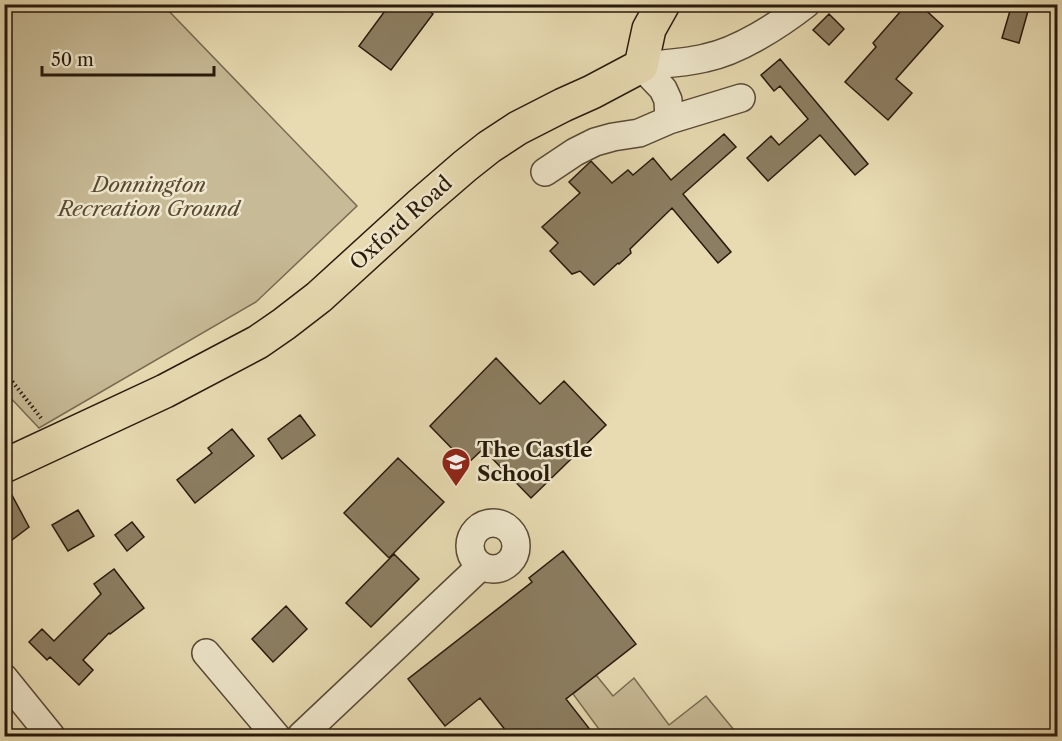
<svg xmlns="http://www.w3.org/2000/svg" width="1062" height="741" viewBox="0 0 1062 741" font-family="'Libre Caslon Text',serif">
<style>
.green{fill:#c7ba96;stroke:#786a51;stroke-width:1.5}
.building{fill:#8c7e62;stroke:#281a0c;stroke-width:1.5}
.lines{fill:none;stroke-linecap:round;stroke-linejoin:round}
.minor-casing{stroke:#584a36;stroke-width:30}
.major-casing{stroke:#281a0c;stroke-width:36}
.path{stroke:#281a0c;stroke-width:4;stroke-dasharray:1.5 3;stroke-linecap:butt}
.minor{stroke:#f0e8cd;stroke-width:27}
.major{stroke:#e8dbb2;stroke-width:33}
.labels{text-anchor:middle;stroke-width:5;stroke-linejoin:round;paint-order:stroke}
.park-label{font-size:21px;font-style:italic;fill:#584a35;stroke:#f0e8cd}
.street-label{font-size:21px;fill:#281a0c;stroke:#f0e8cd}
.poi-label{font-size:21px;font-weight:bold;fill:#281a0c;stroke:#f0e8cd;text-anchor:start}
</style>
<rect width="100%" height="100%" fill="#e8dbb2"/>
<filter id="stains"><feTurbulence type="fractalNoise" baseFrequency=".00333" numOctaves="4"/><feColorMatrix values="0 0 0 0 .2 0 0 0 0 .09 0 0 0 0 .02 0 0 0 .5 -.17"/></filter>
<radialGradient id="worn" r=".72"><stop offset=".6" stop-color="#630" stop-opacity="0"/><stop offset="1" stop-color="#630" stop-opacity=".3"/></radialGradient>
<!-- green -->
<path class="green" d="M5 4 163 5 357 206 256 302 39 428 5 392Z
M596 675 613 696 634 678 669 725 706 696 739 736H604L573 694Z"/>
<!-- building -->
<path class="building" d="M390 4H419L433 14 391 70 359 46Z
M907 4H919L943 26 896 79 912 93 888 120 845 82 876 47 873 43Z
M1012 4H1030L1019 43 1002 38Z
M829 14 844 29 829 45 813 30Z
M780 59 868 164 855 175 820 135 768 181 747 158 771 136 779 145 808 119 780 86 774 91 761 75Z
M724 134 736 147 683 194 731 252 718 263 672 208 630 249 631 253 619 264 618 263 594 285 580 271 572 274 550 251 558 243 542 227 580 193 569 182 589 163 591 161 612 183 628 170 633 175 653 158 671 180Z
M496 358 540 404 564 381 606 425 531 498 483 449 467 464 430 426Z
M300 415 315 435 282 459 268 439Z
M232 429 254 456 195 503 177 480 212 453 208 448Z
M398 458 444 502 389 558 344 513Z
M4 484H6L29 527 4 546Z
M78 510 94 536 68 551 52 525Z
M132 522 144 537 127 551 115 535Z
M563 551 636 644 566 699 595 736H510L480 698 445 726 408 679 532 582 529 578Z
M394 554 419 579 371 627 346 603Z
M114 569 144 608 110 634 109 633 83 660 93 670 79 685 50 657 47 660 29 642 42 629 54 641 101 594 94 584Z
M286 606 307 629 273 662 252 639Z"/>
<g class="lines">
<!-- minor casing -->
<g class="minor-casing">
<path id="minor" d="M641 66C662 64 684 63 705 58 739 51 779 25 806 4
M641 66 663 89 668 100 669 120
M545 172 575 152 595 142 613 137 639 133 669 120 741 98
M470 546a23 23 0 1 1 46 0a23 23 0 1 1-46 0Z
M206 653 276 736
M4 678 51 736
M301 736 481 566"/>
</g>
<!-- major casing -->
<g class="major-casing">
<path id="major" d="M4 466 165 391 258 342 284 324 319 297 421 204 465 166 489 147 518 128 563 105 592 92 641 66 649 29 663 4"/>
</g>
<!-- path -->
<path class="path" d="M4 371 41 418"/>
<!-- minor -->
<use href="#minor" class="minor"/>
<!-- major -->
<use href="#major" class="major"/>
</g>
<!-- icons -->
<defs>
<g id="school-pin" transform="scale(1.5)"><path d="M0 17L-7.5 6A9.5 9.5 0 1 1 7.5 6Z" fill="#8f2418" stroke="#f0e8cd"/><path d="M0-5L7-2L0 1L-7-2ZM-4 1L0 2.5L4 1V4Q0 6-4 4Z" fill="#fff"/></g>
</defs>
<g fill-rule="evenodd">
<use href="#school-pin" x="456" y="462"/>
</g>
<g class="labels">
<!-- park labels -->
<g class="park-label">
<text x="149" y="192">Donnington<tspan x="149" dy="24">Recreation Ground</tspan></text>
</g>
<!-- street labels -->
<g class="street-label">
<text transform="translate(401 223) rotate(-42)" y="7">Oxford Road</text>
</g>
<!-- poi labels -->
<g class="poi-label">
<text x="477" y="457">The Castle<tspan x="477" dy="24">School</tspan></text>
</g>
</g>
<!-- margin -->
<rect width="1062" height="741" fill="none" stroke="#e8dbb2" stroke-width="24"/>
<rect x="6" y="6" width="1050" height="729" fill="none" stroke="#281a0c" stroke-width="3"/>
<rect x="12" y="12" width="1038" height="717" fill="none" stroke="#281a0c" stroke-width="1.5"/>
<!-- scale -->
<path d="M42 66v9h172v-9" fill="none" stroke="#281a0c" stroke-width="3"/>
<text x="51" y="66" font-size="18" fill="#281a0c" stroke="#f0e8cd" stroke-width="4.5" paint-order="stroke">50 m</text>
<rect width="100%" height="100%" filter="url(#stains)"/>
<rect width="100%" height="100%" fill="url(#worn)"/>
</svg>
